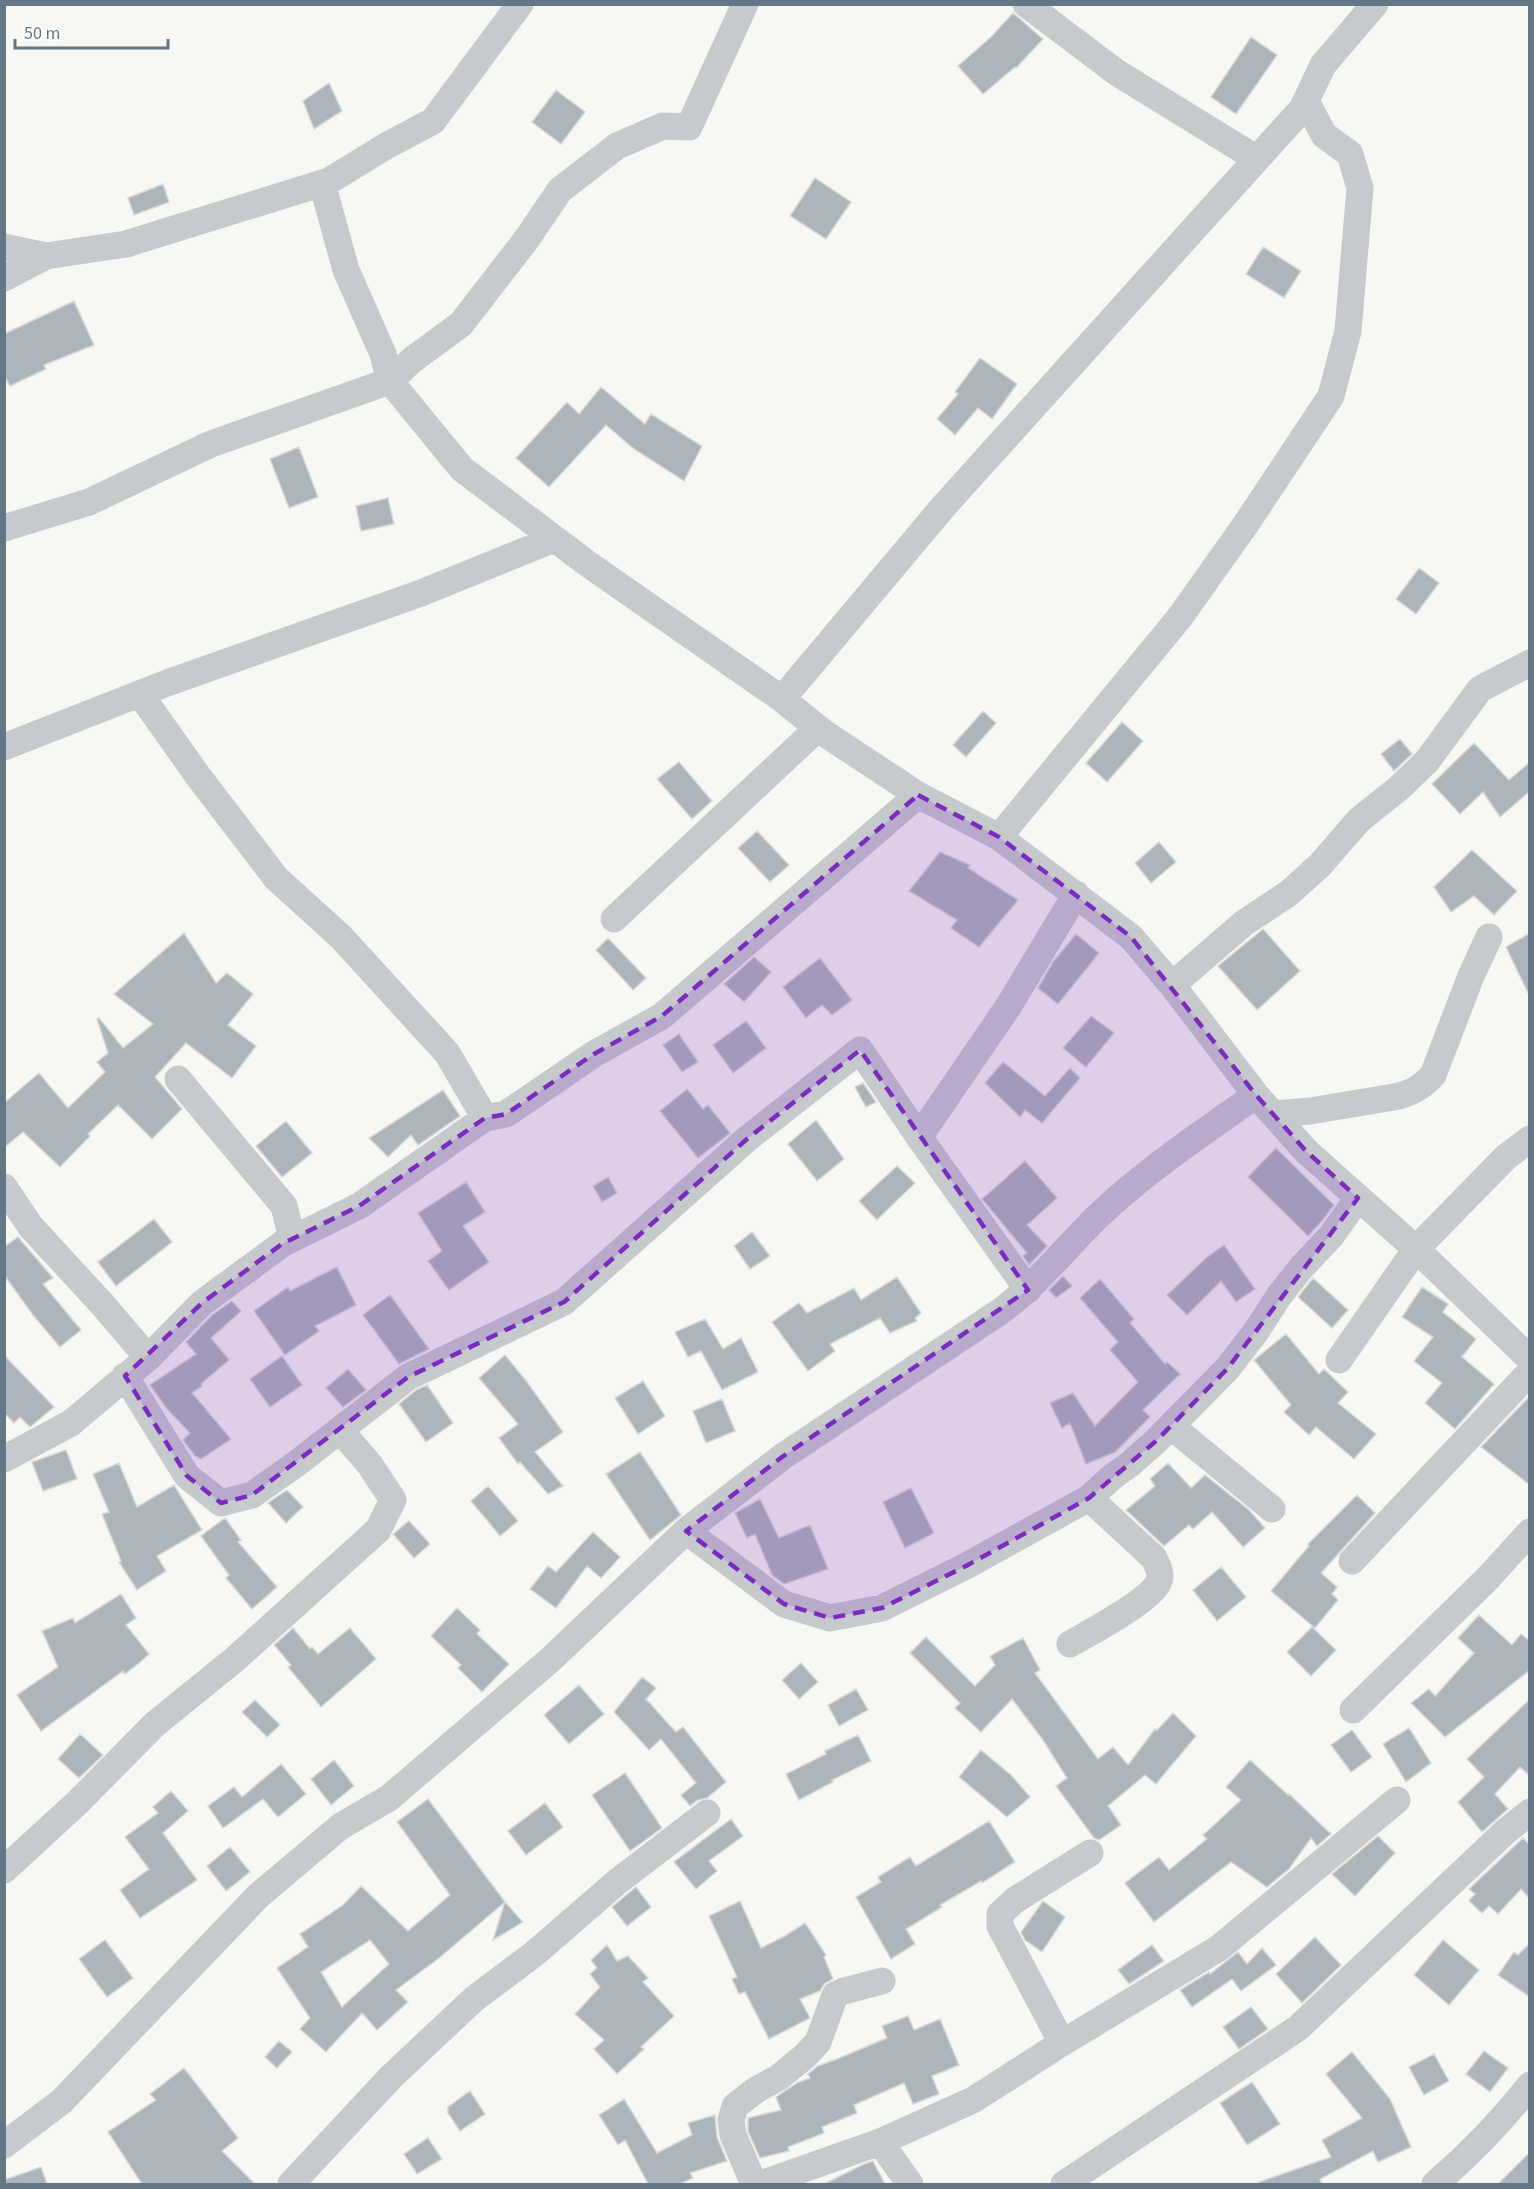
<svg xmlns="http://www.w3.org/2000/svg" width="1534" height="2189" viewBox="0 0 1534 2189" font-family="'Source Sans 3',sans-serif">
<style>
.building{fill:#acb5bb;stroke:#d8d8d6;stroke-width:1.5;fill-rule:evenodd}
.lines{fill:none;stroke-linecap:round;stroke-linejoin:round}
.minor{stroke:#c6cacd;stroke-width:27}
.marked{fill:#7b2cbf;fill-opacity:0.2;stroke:#7b2cbf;stroke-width:4.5;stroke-dasharray:12 8;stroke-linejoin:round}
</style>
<rect width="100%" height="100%" fill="#f7f7f3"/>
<!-- building -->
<path class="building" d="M1013 13 1043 39 1016 68 1015 67 983 94 958 66 991 37Z
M1251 37 1277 55 1236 114 1211 97Z
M329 83 342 111 314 129 303 101Z
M556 90 585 112 561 144 532 122Z
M815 178 851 202 826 239 790 216Z
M163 184 169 202 134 215 128 198Z
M1263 247 1301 271 1284 298 1246 274Z
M74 301 94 345 44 365 46 369 10 386 4 375V334Z
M980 358 1017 384 992 419 978 408 955 435 937 419 958 394 955 392Z
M601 387 645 424 651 414 702 446 684 481 634 449 606 425 549 487 516 458 567 402 579 414Z
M299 447 318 497 289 508 270 459Z
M388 498 394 524 361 531 356 506Z
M1419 568 1439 583 1416 614 1396 599Z
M983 711 996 723 966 757 953 745Z
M1122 722 1143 741 1107 782 1086 763Z
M1400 739 1412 754 1394 771 1381 754Z
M1474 743 1509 780 1530 762V791L1500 817 1483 792 1460 814 1432 784Z
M679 762 712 801 692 819 657 779Z
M757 831 789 865 770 882 738 848Z
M1159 842 1176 862 1151 883 1135 863Z
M1472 850 1517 891 1494 915 1474 896 1451 912 1434 887Z
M940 852 970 865 968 868 1018 900 979 947 951 928 957 920 909 891Z
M1263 929 1300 971 1257 1010 1218 966Z
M184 933 216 983 227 973 253 994 228 1025 256 1046 232 1078 186 1043 155 1077 182 1109 152 1139 118 1105 88 1134 90 1136 60 1167 23 1132 4 1148V1103L39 1073 68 1108 105 1072 97 1062 108 1053 97 1019 99 1018 123 1048 153 1024 114 994Z
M1530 933V997L1506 947Z
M1076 934 1099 953 1058 1004 1038 988 1053 962Z
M608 938 646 978 633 990 596 950Z
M754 957 771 972 744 1002 724 984Z
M820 958 852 1000 832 1015 822 1005 806 1018 783 987Z
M1091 1016 1114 1033 1086 1067 1063 1048Z
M746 1021 766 1048 733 1073 713 1045Z
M679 1034 698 1062 682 1072 663 1045Z
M1003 1062 1045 1096 1070 1068 1080 1078 1042 1123 1025 1110 1020 1117 985 1083Z
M863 1083 876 1102 866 1107 855 1087Z
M687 1089 703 1109 708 1105 730 1133 698 1158 660 1111Z
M443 1090 460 1116 418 1145 411 1135 388 1157 369 1138Z
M816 1120 844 1159 817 1181 788 1144Z
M286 1121 312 1153 282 1177 256 1146Z
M1276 1148 1334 1205 1322 1221 1308 1236 1248 1177Z
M1025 1161 1057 1198 1027 1225 1047 1246 1029 1265 1023 1256 1027 1253 982 1199Z
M897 1166 915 1183 877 1220 859 1201Z
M608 1177 617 1193 602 1202 593 1186Z
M466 1182 485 1212 463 1226 489 1262 449 1290 428 1261 442 1251 418 1213Z
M154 1219 172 1242 116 1286 98 1262Z
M752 1232 770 1256 750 1269 734 1246Z
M18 1237 53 1278 43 1284 81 1330 60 1347 33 1315 4 1275V1247Z
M1224 1245 1255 1289 1236 1302 1221 1281 1187 1315 1167 1295 1206 1258Z
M337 1267 356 1305 315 1326 319 1331 285 1355 254 1311 288 1287 290 1291Z
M1063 1276 1072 1286 1056 1298 1049 1290Z
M897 1277 921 1313 915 1318 917 1321 890 1333 880 1318 830 1344 835 1351 808 1371 772 1322 799 1303 807 1313 854 1288 861 1300Z
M1313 1278 1348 1310 1332 1328 1298 1297Z
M1100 1279 1134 1319 1130 1323 1165 1364 1167 1362 1180 1374 1143 1410 1150 1417 1115 1452 1086 1464 1070 1423 1062 1428 1050 1403 1073 1393 1095 1426 1138 1382 1110 1350 1118 1342 1080 1298Z
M1422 1287 1448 1304 1443 1312 1476 1339 1462 1357 1494 1384 1455 1429 1425 1403 1442 1383 1414 1361 1433 1337 1402 1317Z
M390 1295 429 1349 399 1364 363 1315Z
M232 1301 241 1311 211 1338 229 1360 201 1384 202 1386 192 1393 231 1439 201 1459 195 1456 183 1440 190 1433 167 1409 150 1385 196 1354 186 1342 212 1315Z
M705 1319 723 1349 741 1338 758 1372 722 1390 701 1351 688 1357 675 1332Z
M1286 1334 1319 1374 1324 1369 1348 1392 1338 1403 1376 1434 1354 1459 1316 1427 1309 1435 1284 1412 1291 1405 1254 1360Z
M4 1355 54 1407 30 1427 20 1417 14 1423 4 1413Z
M505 1355 527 1382 563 1432 535 1452 563 1486 548 1494 520 1462 518 1464 499 1438 518 1424 479 1378Z
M282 1356 302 1385 270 1407 250 1379Z
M348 1369 366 1390 343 1407 326 1388Z
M643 1381 665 1416 638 1434 615 1398Z
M427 1385 453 1423 426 1442 399 1404 416 1390Z
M1530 1396V1485L1481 1447Z
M722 1399 735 1431 706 1443 693 1411Z
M66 1450 77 1479 43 1491 32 1462Z
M640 1452 681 1515 650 1540 606 1474Z
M119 1463 137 1507 174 1485 202 1530 157 1556 166 1571 137 1590 119 1562 121 1561 102 1514 109 1512 93 1474Z
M1168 1463 1191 1488 1205 1475 1249 1510 1265 1528 1243 1547 1212 1512 1193 1529 1189 1525 1164 1546 1126 1510 1155 1486 1150 1479Z
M488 1486 518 1521 500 1536 471 1501Z
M911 1488 934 1533 905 1548 883 1502Z
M287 1490 303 1507 286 1523 268 1503Z
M1357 1495 1375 1513 1321 1573 1337 1587 1332 1594 1338 1600 1315 1628 1271 1591 1309 1546 1308 1544Z
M760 1499 779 1538 810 1525 828 1569 784 1584 772 1575 755 1534 747 1538 735 1513Z
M225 1518 241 1540 238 1542 277 1587 252 1609 226 1578 229 1575 201 1536Z
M409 1521 430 1544 414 1558 393 1534Z
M593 1532 620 1557 601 1578 587 1566 556 1608 530 1589 548 1566 556 1572Z
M1221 1567 1246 1597 1217 1621 1193 1590Z
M121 1594 136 1618 126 1625 149 1654 138 1664 125 1674 123 1671 41 1731 17 1695 58 1667 42 1631 73 1618 75 1623Z
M457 1608 480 1630 477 1634 509 1664 482 1692 458 1668 461 1665 431 1636Z
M1479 1615 1512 1645 1521 1634 1530 1641V1670L1445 1737 1411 1703 1429 1689 1435 1696 1474 1653 1458 1638Z
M1312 1627 1336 1650 1311 1676 1287 1652Z
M293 1628 310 1649 312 1647 318 1654 350 1628 376 1659 321 1707 288 1667 291 1665 274 1645Z
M926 1637 975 1686 995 1665 990 1656 1023 1638 1040 1670 1035 1673 1098 1759 1113 1747 1128 1765 1155 1729 1157 1730 1173 1713 1196 1736 1156 1784 1145 1775 1108 1806 1121 1825 1099 1840 1094 1838 1056 1786 1067 1778 1043 1740 1012 1699 981 1732 955 1708 960 1703 910 1653Z
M801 1663 818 1682 799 1699 782 1680Z
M642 1677 656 1688 646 1699 676 1732 683 1727 726 1782 707 1798 698 1800 690 1806 681 1795 696 1783 661 1739 649 1750 614 1712Z
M579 1685 604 1714 569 1744 544 1715Z
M856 1689 868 1710 839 1726 828 1705Z
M1530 1699V1776L1520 1767 1495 1794 1508 1809 1482 1832 1458 1802 1484 1777 1467 1759Z
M255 1700 280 1725 267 1737 242 1712Z
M1409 1728 1431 1763 1406 1782 1383 1744Z
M1352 1730 1372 1757 1351 1772 1331 1745Z
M80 1734 103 1755 79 1778 58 1759Z
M858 1735 871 1761 832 1780 833 1782 799 1800 786 1774 826 1754 825 1751Z
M981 1750 1012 1776 1030 1797 1007 1817 959 1777Z
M334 1760 354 1786 331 1805 311 1779Z
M1250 1760 1288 1795 1289 1794 1331 1834 1317 1846 1311 1838 1289 1869 1267 1887 1231 1862 1154 1922 1125 1883 1159 1857 1169 1870 1207 1839 1203 1835 1241 1800 1226 1787Z
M281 1764 306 1794 278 1817 263 1799 223 1828 208 1806 234 1787 242 1797Z
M625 1773 662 1828 630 1851 592 1795Z
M171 1791 188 1811 163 1833 197 1880 140 1918 120 1890 149 1869 125 1837 158 1813 153 1807Z
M428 1799 505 1902 439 1958 396 1990 408 2002 377 2030 362 2013 326 2052 300 2029 310 2018 277 1968 308 1947 300 1934 343 1905 361 1886 408 1931 450 1895 397 1822ZM370 1940 389 1964 342 2007 321 1972Z
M545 1803 563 1827 526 1855 508 1831Z
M731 1819 743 1836 709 1861 717 1871 696 1889 674 1862Z
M989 1821 1015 1862 982 1883 981 1881 940 1905 942 1907 906 1929 915 1944 891 1959 856 1897 881 1882 878 1877 910 1857 916 1866Z
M1378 1836 1395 1853 1355 1896 1332 1874Z
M1523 1838 1530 1845V1899L1521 1889 1498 1914 1489 1906 1482 1913 1469 1901 1475 1894 1469 1889Z
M230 1847 250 1872 226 1891 207 1866Z
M636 1887 651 1907 627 1926 612 1907Z
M740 1901 761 1948 785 1936 805 1923 826 1955 824 1957 833 1979 824 1984 820 1991 800 1999 810 2018 769 2039 745 1992 739 1994 732 1979 737 1977 709 1916Z
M1043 1901 1065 1917 1042 1952 1025 1940 1021 1932Z
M505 1902 523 1922 493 1940Z
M1315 1937 1341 1965 1302 2003 1276 1974Z
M105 1940 133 1978 107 1997 79 1959Z
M1443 1940 1479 1970 1449 2005 1414 1975Z
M1530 1943V1997L1498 1975 1514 1952 1518 1955Z
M607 1945 617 1961 628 1956 648 1978 643 1982 674 2016 641 2047 644 2049 617 2074 594 2049 604 2040 575 2014 600 1987 590 1974 597 1968 591 1960Z
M1152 1945 1164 1961 1129 1984 1118 1970Z
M1262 1948 1276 1965 1241 1991 1232 1979 1192 2007 1180 1990 1209 1972 1210 1974 1238 1952 1247 1964Z
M1251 2007 1268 2029 1239 2049 1223 2027Z
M908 2016 914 2030 940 2019 959 2065 932 2076 939 2094 913 2104 904 2083 854 2105 857 2113 822 2127 824 2133 788 2147 789 2151 760 2158 748 2131V2118L781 2110 776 2097 797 2083 810 2078 808 2074 818 2066 837 2059 887 2038 882 2026Z
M279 2041 292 2052 277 2068 265 2057Z
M1484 2051 1508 2068 1490 2092 1466 2074Z
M1352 2052 1390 2099 1411 2147 1378 2162 1373 2151 1320 2179 1322 2184H1259V2182L1331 2157 1322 2140 1362 2118 1326 2074Z
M1434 2054 1449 2081 1424 2095 1409 2067Z
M184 2068 238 2138 222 2151 255 2184H142L108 2132 156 2100 150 2094Z
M1252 2082 1280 2124 1247 2145 1220 2103Z
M470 2091 485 2114 460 2131 448 2113V2107Z
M624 2099 657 2153 692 2135 688 2123 715 2115 717 2137 727 2161 690 2173 693 2178 680 2184H648L625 2140 618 2145 599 2115Z
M428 2138 442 2159 417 2174 404 2154Z
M1530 2152V2184H1498Z
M873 2161 885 2184H824L862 2165Z
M41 2167 47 2184H4V2180Z"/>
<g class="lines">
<!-- minor -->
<path class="minor" d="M1026 4 1116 72 1257 159
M322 183 346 270 383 354 390 381 462 469 588 564 782 699 824 733 918 795 999 837 1131 937 1172 985 1256 1095 1306 1151 1416 1249 1530 1359
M4 247 46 256 126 244 329 181 386 146 433 121 520 4
M4 278 46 256
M4 528 89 502 211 444 390 381 412 360 461 324 526 240 560 190 617 146 663 126 689 127 745 4
M140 694 198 776 276 878 341 937 447 1053 485 1118
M782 699 943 507 1302 109 1323 65 1375 4
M4 747 167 683 421 593 554 539
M999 837 1180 617 1246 524 1331 396 1348 331 1360 188 1350 154 1324 135 1306 101
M614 919 818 728
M1172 985 1244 923 1289 893 1320 865 1359 820 1399 788 1427 761 1480 689 1530 663
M178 1079 284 1206 292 1239
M1274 1114 1310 1111 1394 1097C1411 1094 1422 1087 1433 1075L1471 976 1489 937
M919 1137 1028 1290
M4 1187 31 1227 103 1305 148 1358
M1339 1360 1416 1249 1506 1157 1530 1139
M125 1376 187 1476 221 1503 252 1495 296 1464 408 1377 564 1302 747 1139 860 1050 919 1137 1008 1007 1076 894
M1171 1426 1272 1509
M4 1459 71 1423 148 1358 202 1303 282 1244 359 1206 485 1118 506 1114 594 1054 662 1016 918 795
M686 1531 784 1604 830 1618 882 1608 966 1566 1089 1498 1111 1478 1130 1464 1156 1441 1227 1369 1255 1333 1279 1296 1301 1268 1331 1236 1358 1198
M1352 1561 1530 1372
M1070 1644C1089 1633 1152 1600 1159 1581 1162 1573 1157 1565 1154 1558L1089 1498
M1353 1710 1487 1579 1530 1532
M4 1870 77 1803 155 1724 234 1660 378 1530 393 1500 370 1465 340 1430
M1062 2043 1219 1948 1397 1800
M880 2142 910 2184
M4 2145 62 2101 258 1896 341 1826 389 1798 550 1660 686 1531 782 1457 1001 1311C1037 1284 1064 1250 1096 1218 1145 1171 1201 1134 1256 1095
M291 2184 391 2077 474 1999 534 1954 617 1882 707 1813
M754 2184 733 2135 731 2120 735 2106 756 2090 778 2078 805 2056 818 2042 835 1995 844 1991 882 1981
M761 2184 880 2142 973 2100 1062 2043 1000 1926V1914L1015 1900 1090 1853
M1064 2184 1298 2028 1505 1832 1530 1812
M1435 2184C1470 2154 1501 2122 1530 2085"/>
</g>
<!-- marked area -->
<path class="marked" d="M918 795 999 837 1131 937 1256 1095 1306 1151 1358 1198 1227 1369 1156 1441 1089 1498 966 1566 882 1608 830 1618 784 1604 686 1531 782 1457 1028 1290 860 1050 747 1139 564 1302 408 1377 252 1495 221 1503 187 1476 125 1376 202 1303 282 1244 359 1206 485 1118 506 1114 594 1054 662 1016Z"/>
<!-- border -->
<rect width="1534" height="2189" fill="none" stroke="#637787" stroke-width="12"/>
<!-- scale -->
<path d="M15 39v9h153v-9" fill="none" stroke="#637787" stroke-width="3"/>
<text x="24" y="39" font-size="18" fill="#637787" stroke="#ffffff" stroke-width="4.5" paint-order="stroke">50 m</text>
</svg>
